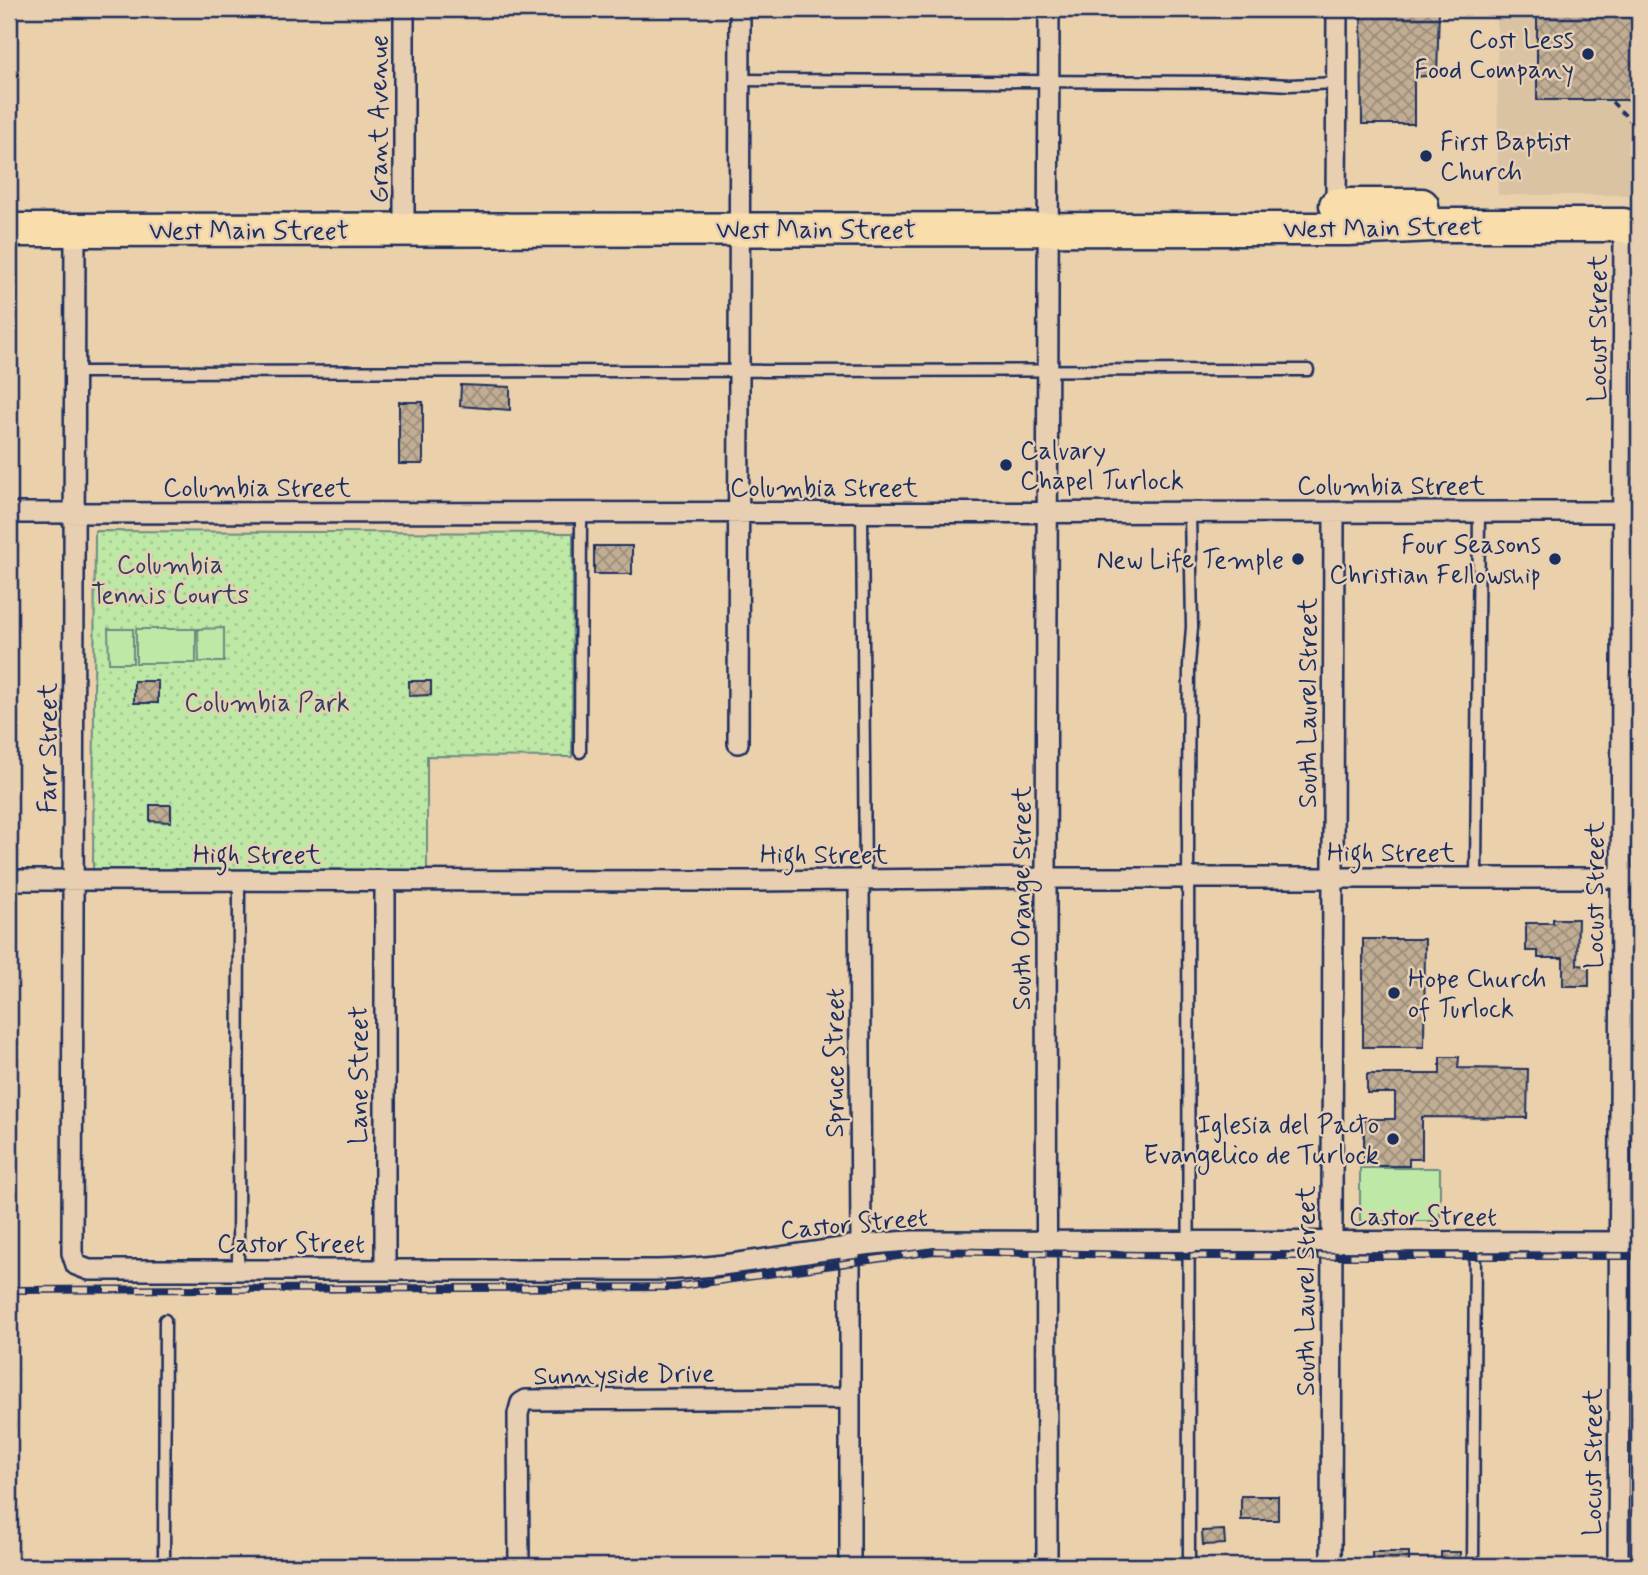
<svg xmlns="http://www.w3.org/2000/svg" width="1648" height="1575" viewBox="0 0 1648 1575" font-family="Mynerve,sans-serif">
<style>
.built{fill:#dac3a3}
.green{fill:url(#green-dots);stroke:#6c8c82;stroke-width:2}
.pitch{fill:#bde8a5;stroke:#6c8c82;stroke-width:2}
.building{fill:url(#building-cross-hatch);stroke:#1b2f5e;stroke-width:2}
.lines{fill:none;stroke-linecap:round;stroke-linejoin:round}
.lane-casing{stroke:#1b2f5e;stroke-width:15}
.street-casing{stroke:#1b2f5e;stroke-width:24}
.primary-casing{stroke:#1b2f5e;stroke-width:37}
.path{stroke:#1b2f5e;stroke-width:3.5;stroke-dasharray:7 5;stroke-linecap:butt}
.lane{stroke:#e9cfb1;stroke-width:10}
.street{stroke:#e9cfb1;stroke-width:19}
.primary{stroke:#f9deab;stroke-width:32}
.rail-casing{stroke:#1b2f5e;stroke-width:8}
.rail{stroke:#e9cfb1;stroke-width:5;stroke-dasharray:16;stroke-linecap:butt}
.poi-dot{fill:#1b2f5e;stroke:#e9cfb1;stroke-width:2.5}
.labels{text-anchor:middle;stroke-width:5;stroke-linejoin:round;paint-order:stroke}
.poi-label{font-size:26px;fill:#1b2f5e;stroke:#e9cfb1;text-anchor:end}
.street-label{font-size:26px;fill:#1b2f5e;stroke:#e9cfb1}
.park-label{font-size:26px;fill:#2b4265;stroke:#e9cfb1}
</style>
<defs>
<pattern id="green-dots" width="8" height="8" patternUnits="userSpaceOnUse" patternTransform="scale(1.75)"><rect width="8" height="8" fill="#bde8a5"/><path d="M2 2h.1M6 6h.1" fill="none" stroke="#a2c790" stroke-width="1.8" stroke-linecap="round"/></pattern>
<pattern id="building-cross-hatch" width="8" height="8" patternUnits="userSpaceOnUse" patternTransform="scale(1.75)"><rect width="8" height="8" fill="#c1ad93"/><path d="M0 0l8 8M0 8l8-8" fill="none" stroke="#9c8d7b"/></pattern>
</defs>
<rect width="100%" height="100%" fill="#ebd0ac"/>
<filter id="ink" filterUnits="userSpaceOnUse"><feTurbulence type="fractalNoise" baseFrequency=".0143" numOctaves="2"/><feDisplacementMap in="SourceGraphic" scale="14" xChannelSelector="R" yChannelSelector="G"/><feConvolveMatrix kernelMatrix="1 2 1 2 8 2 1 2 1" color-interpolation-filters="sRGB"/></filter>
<g filter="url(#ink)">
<!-- built -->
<path class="built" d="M1497 9H1639V195H1498Z"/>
<!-- green -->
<path class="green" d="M95 531 573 533 572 757 427 756V870L93 869Z"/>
<!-- pitch -->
<path class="pitch" d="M224 628V662H199L198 629Z
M108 629H133V663H109Z
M136 629H196V663H136Z
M1360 1168H1440V1221H1360Z"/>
<!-- building -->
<path class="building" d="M1361 9H1439L1437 75 1414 77V124H1362Z
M1537 9H1639V100H1537Z
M461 385 510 387V410L460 406Z
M399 402H423V464H399Z
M594 546H632V574H594Z
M134 681H158V703H134Z
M409 681H431V695L409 696Z
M150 805H171V822L150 821Z
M1553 919H1578L1577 965 1589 966V986H1563V958H1538V951H1526V923H1553Z
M1363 939H1425L1424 1047H1363Z
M1440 1057H1459L1458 1068 1528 1069 1527 1118 1422 1117V1159H1409V1166H1373V1159H1364V1119H1395V1093H1367V1074H1440Z
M1241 1496H1278V1520H1241Z
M1224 1530 1225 1544 1203 1545 1202 1531Z
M1372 1552H1409V1566H1372Z
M1441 1552H1460V1566H1441Z"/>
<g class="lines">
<!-- lane casing -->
<g class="lane-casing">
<path id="lane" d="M740 80 1236 82 1290 85 1337 83
M74 372 1308 370
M862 513 865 880
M580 752 581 513
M1476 878 1479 512
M238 1269 239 881
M164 1566 165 1320
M1189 1566 1188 796 1189 665 1192 627 1190 511
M1473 1566 1475 1243"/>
</g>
<!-- street casing -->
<g class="street-casing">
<path id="street" d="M404 9V229
M1336 214 1337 9
M75 230 72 1253 76 1265 89 1270H657C742 1268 827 1245 913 1241L1639 1242
M9 513 1639 512
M738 743 740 9
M9 880 749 881 1046 878H1639
M859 880 861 1245
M850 1246V1566
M385 1270V881
M519 1566 518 1414 521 1403 526 1400 849 1398
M1047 1566 1046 878 1049 9
M1331 1566 1334 512
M1618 1566 1624 225"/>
</g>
<!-- primary casing -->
<g class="primary-casing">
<path id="primary" d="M1336 205H1422
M9 230 1348 229 1434 225H1624L1639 232"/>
</g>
<!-- path -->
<path class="path" d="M1612 102 1639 129"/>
<!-- lane -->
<use href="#lane" class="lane"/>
<!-- street -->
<use href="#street" class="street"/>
<!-- primary -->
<use href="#primary" class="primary"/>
<!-- rail casing -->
<g class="rail-casing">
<path id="rail" d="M9 1290 675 1287 934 1251 1189 1256H1639"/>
</g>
<!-- rail -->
<use href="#rail" class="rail"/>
</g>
</g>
<!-- markers -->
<g class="poi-dot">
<circle cx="1588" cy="54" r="7"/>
<circle cx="1426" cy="156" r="7"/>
<circle cx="1006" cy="465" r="7"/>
<circle cx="1298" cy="559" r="7"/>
<circle cx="1555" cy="559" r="7"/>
<circle cx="1394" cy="993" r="7"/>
<circle cx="1393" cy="1139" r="7"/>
</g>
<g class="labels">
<!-- poi labels -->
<g class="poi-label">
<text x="1574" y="48">Cost Less<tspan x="1574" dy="30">Food Company</tspan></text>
<text x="1440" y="150" text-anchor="start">First Baptist<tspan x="1440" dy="30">Church</tspan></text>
<text x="1020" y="459" text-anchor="start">Calvary<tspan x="1020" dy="30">Chapel Turlock</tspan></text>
<text x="1541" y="553">Four Seasons<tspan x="1541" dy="30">Christian Fellowship</tspan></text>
<text x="1284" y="568">New Life Temple</text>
<text x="1408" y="987" text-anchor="start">Hope Church<tspan x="1408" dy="30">of Turlock</tspan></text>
<text x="1379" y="1133">Iglesia del Pacto<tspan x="1379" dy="30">Evangelico de Turlock</tspan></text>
</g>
<!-- street labels -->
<g class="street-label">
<text transform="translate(378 119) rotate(-90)" y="9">Grant Avenue</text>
<text transform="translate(1383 227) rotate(-1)" y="9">West Main Street</text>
<text x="816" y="238">West Main Street</text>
<text x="249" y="239">West Main Street</text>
<text transform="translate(1597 328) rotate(-90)" y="9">Locust Street</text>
<text x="1391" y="494">Columbia Street</text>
<text x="257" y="496">Columbia Street</text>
<text x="824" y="496">Columbia Street</text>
<text transform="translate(1307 703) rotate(-90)" y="9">South Laurel Street</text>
<text transform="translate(47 748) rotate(-90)" y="9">Farr Street</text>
<text x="1391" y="861">High Street</text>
<text x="257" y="863">High Street</text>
<text x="824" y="863">High Street</text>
<text transform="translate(1594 895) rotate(-90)" y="9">Locust Street</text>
<text transform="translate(1021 898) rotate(-90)" y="9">South Orange Street</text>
<text transform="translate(834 1063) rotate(-90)" y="9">Spruce Street</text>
<text transform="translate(358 1075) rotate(-90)" y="9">Lane Street</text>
<text x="1423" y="1225">Castor Street</text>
<text transform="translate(854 1223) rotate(-5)" y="9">Castor Street</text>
<text x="291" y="1252">Castor Street</text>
<text transform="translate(1305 1291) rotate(-90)" y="9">South Laurel Street</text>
<text transform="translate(624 1374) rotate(-1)" y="9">Sunnyside Drive</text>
<text transform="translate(1592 1462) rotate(-90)" y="9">Locust Street</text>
</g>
<!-- park labels -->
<g class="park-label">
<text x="170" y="573">Columbia<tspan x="170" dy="30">Tennis Courts</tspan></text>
<text x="267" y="711">Columbia Park</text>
</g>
</g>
<!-- margin -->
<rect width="1648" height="1575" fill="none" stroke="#e9cfb1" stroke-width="35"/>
<rect x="18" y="18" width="1613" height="1540" fill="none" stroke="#1b2f5e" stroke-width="2.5" filter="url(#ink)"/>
</svg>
